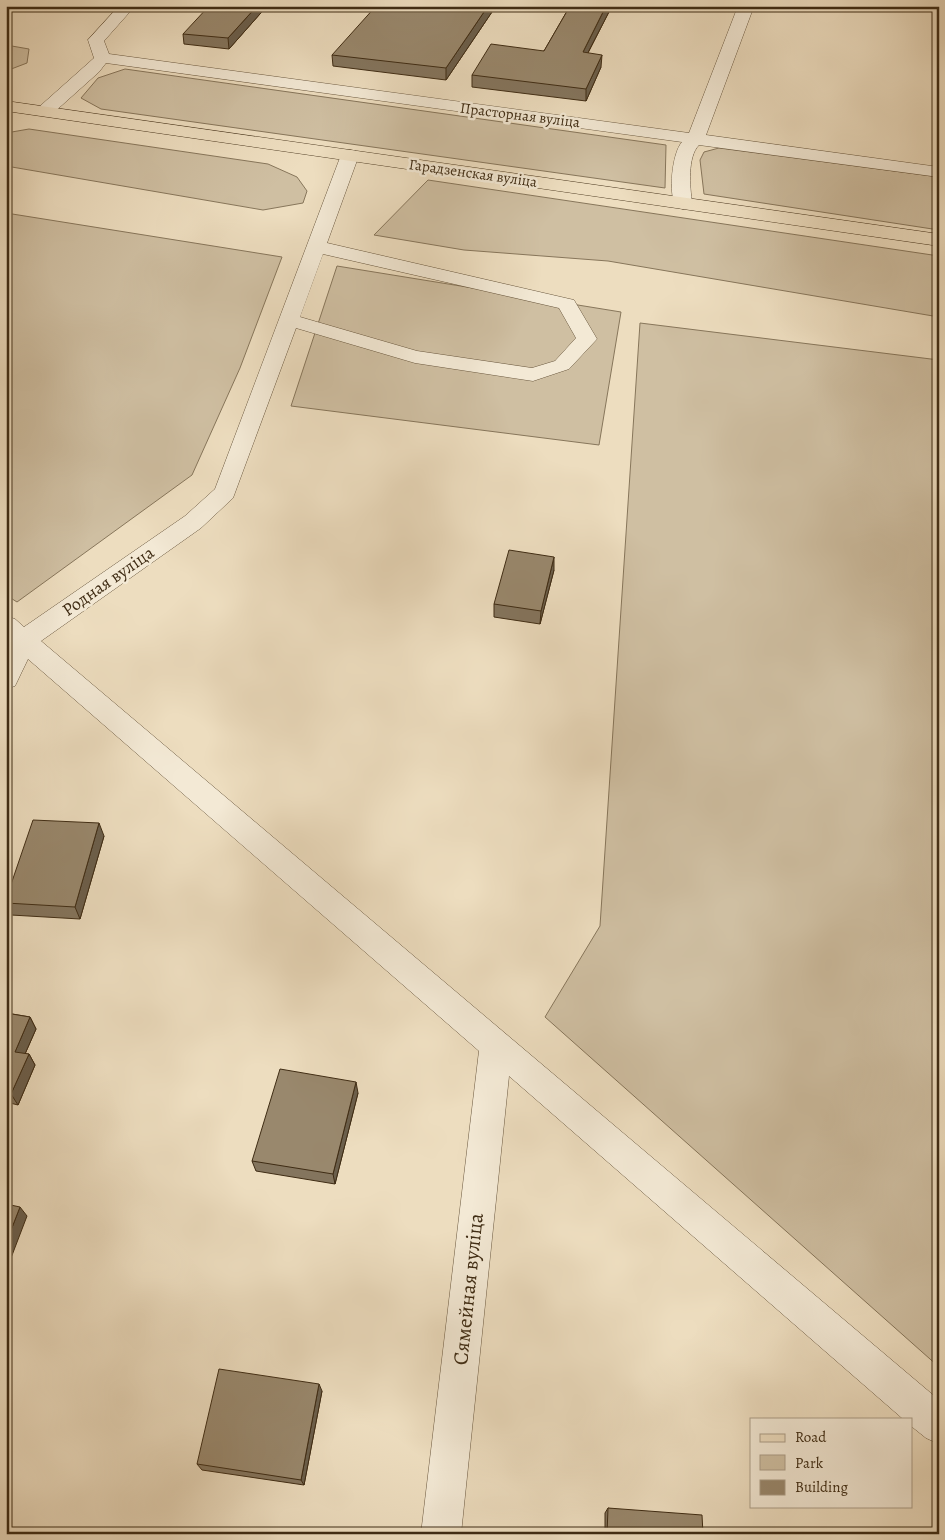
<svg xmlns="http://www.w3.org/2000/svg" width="945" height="1540" viewBox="0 0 945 1540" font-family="Alegreya,serif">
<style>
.green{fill:#cfbfa2;stroke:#87765b}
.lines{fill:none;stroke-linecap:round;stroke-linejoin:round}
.minor-casing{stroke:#6a583f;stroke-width:1}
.major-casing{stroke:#3f2c14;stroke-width:1}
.minor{fill:#f3e9d5;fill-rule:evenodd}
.major{fill:#edddbf;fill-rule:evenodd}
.wall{fill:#84755e;stroke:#3f2c14}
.shaded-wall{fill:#6b5f4c;stroke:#3f2c14}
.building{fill:#99886d;stroke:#3f2c14}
.labels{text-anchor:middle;stroke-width:5;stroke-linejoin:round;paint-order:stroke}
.far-street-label{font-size:15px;fill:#3f2c14;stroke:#f3e9d5}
.street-label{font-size:18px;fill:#3f2c14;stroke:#f3e9d5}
.near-street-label{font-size:21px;fill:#3f2c14;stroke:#f3e9d5}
</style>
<rect width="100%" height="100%" fill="#edddbf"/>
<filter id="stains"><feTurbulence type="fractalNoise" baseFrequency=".004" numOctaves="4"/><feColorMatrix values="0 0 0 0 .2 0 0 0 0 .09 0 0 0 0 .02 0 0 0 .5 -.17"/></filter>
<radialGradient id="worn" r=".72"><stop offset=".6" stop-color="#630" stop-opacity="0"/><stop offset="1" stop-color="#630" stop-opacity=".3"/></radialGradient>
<!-- green -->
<path class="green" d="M6 45 29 49 27 63 6 71Z
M125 69 666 145 665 188 101 109 81 98 98 78Z
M29 129 268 164 297 177 307 191 303 203 263 210 6 166V133Z
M719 148 939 177V230L704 194 700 160 704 152Z
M428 180 939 256V317L608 261 464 250 374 235Z
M6 213 282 257 240 368 192 475 17 602 6 595Z
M337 266 621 312 599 445 291 406Z
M640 323 939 360V1367L545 1017 600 926Z"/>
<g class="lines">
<!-- minor casing -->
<g class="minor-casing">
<path id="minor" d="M119 6H135L104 41 109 54 689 133 738 6H754L706 135 939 167V177L699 145C687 157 690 187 692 203L690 207 683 209 676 207C668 194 672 153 682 142L106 63 99 72 51 115H39L37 111 39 107 94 58 88 40Z
M350 150 356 151 359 155 327 243 574 300 597 339 569 369 533 381 415 363 296 328 233 498 201 528 41 641 939 1400V1444L926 1438 911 1426V1419H903L509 1076 461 1534H421L479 1051 28 659 15 686 6 689V652L10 643 6 639V616L15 619 24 627 185 516 215 489 341 155 344 151ZM323 254 559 308 576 338 555 361 532 368 417 351 300 317Z"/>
</g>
<!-- major casing -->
<g class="major-casing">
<path id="major" d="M6 101 939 234V246L6 111Z"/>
</g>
<!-- minor -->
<use href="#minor" class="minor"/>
<!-- major -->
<use href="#major" class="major"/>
</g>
<!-- wall -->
<path class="wall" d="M267 6 229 49 184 44 183 34Z
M496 6 446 80 333 66 332 55Z
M570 6H612L588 53 601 67 586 101 472 87V75L544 51Z
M554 570 540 624 494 617V604Z
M104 836 80 919 11 915 6 906V899Z
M6 1013 30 1017 36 1029 25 1054H29L35 1065 18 1105 6 1102Z
M358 1093 335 1184 256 1171 252 1161Z
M322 1391 304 1485 202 1470 197 1464Z
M608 1508 703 1534H605V1513Z"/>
<!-- shaded-wall -->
<path class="shaded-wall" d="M257 6H267L229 49 228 38Z
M488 6H496L446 80V68Z
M606 6H612L582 64 583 52Z
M602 55 601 67 586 101V89Z
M554 557V570L540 624 541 611Z
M99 823 104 836 80 919 75 907Z
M30 1017 36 1029 21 1063 15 1052Z
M29 1054 35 1065 18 1105 11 1094Z
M356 1082 358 1093 335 1184 333 1174Z
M20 1207 27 1216 6 1271V1243Z
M319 1384 322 1391 304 1485 301 1480Z"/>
<!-- building -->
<path class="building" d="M209 6H257L228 38 183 34Z
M376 6H488L446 68 332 55Z
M570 6H606L583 52 602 55 586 89 472 75 491 44 544 51Z
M509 550 554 557 541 611 494 604Z
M33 820 99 823 75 907 6 903V899Z
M6 1013 30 1017 15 1052 29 1054 11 1094 6 1093Z
M280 1069 356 1082 333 1174 252 1161Z
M6 1204 20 1207 6 1243Z
M219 1369 319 1384 301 1480 197 1464Z
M608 1508 702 1515 703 1534H607Z"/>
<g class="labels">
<!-- far-street labels -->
<g class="far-street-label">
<text transform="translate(520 115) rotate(7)" y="5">Прасторная вуліца</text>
<text transform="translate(473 173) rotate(8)" y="5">Гарадзенская вуліца</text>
</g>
<!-- street labels -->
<g class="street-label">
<text transform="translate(108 581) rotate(-35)" y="6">Родная вуліца</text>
</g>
<!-- near-street labels -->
<g class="near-street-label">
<text transform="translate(468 1289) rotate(-84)" y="7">Сямейная вуліца</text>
</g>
</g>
<!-- margin -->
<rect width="945" height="1540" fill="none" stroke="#edddbf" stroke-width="25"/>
<rect x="8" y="8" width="930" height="1525" fill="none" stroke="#3f2c14" stroke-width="2.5"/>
<rect x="12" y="12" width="920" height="1515" fill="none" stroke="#3f2c14"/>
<!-- legend -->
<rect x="750" y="1418" width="162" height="90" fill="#f3e9d5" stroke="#ab9d88"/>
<rect x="760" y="1434" width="25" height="8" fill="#edddbf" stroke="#ab9d88"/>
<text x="795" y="1442" font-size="15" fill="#3f2c14">Road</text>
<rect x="760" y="1455" width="25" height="15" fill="#cfbfa2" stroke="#ab9d88"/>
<text x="795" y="1468" font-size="15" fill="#3f2c14">Park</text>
<rect x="760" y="1480" width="25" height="15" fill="#99886d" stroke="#ab9d88"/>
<text x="795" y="1492" font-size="15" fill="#3f2c14">Building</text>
<rect width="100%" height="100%" filter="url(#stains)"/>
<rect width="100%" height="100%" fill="url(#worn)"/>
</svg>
